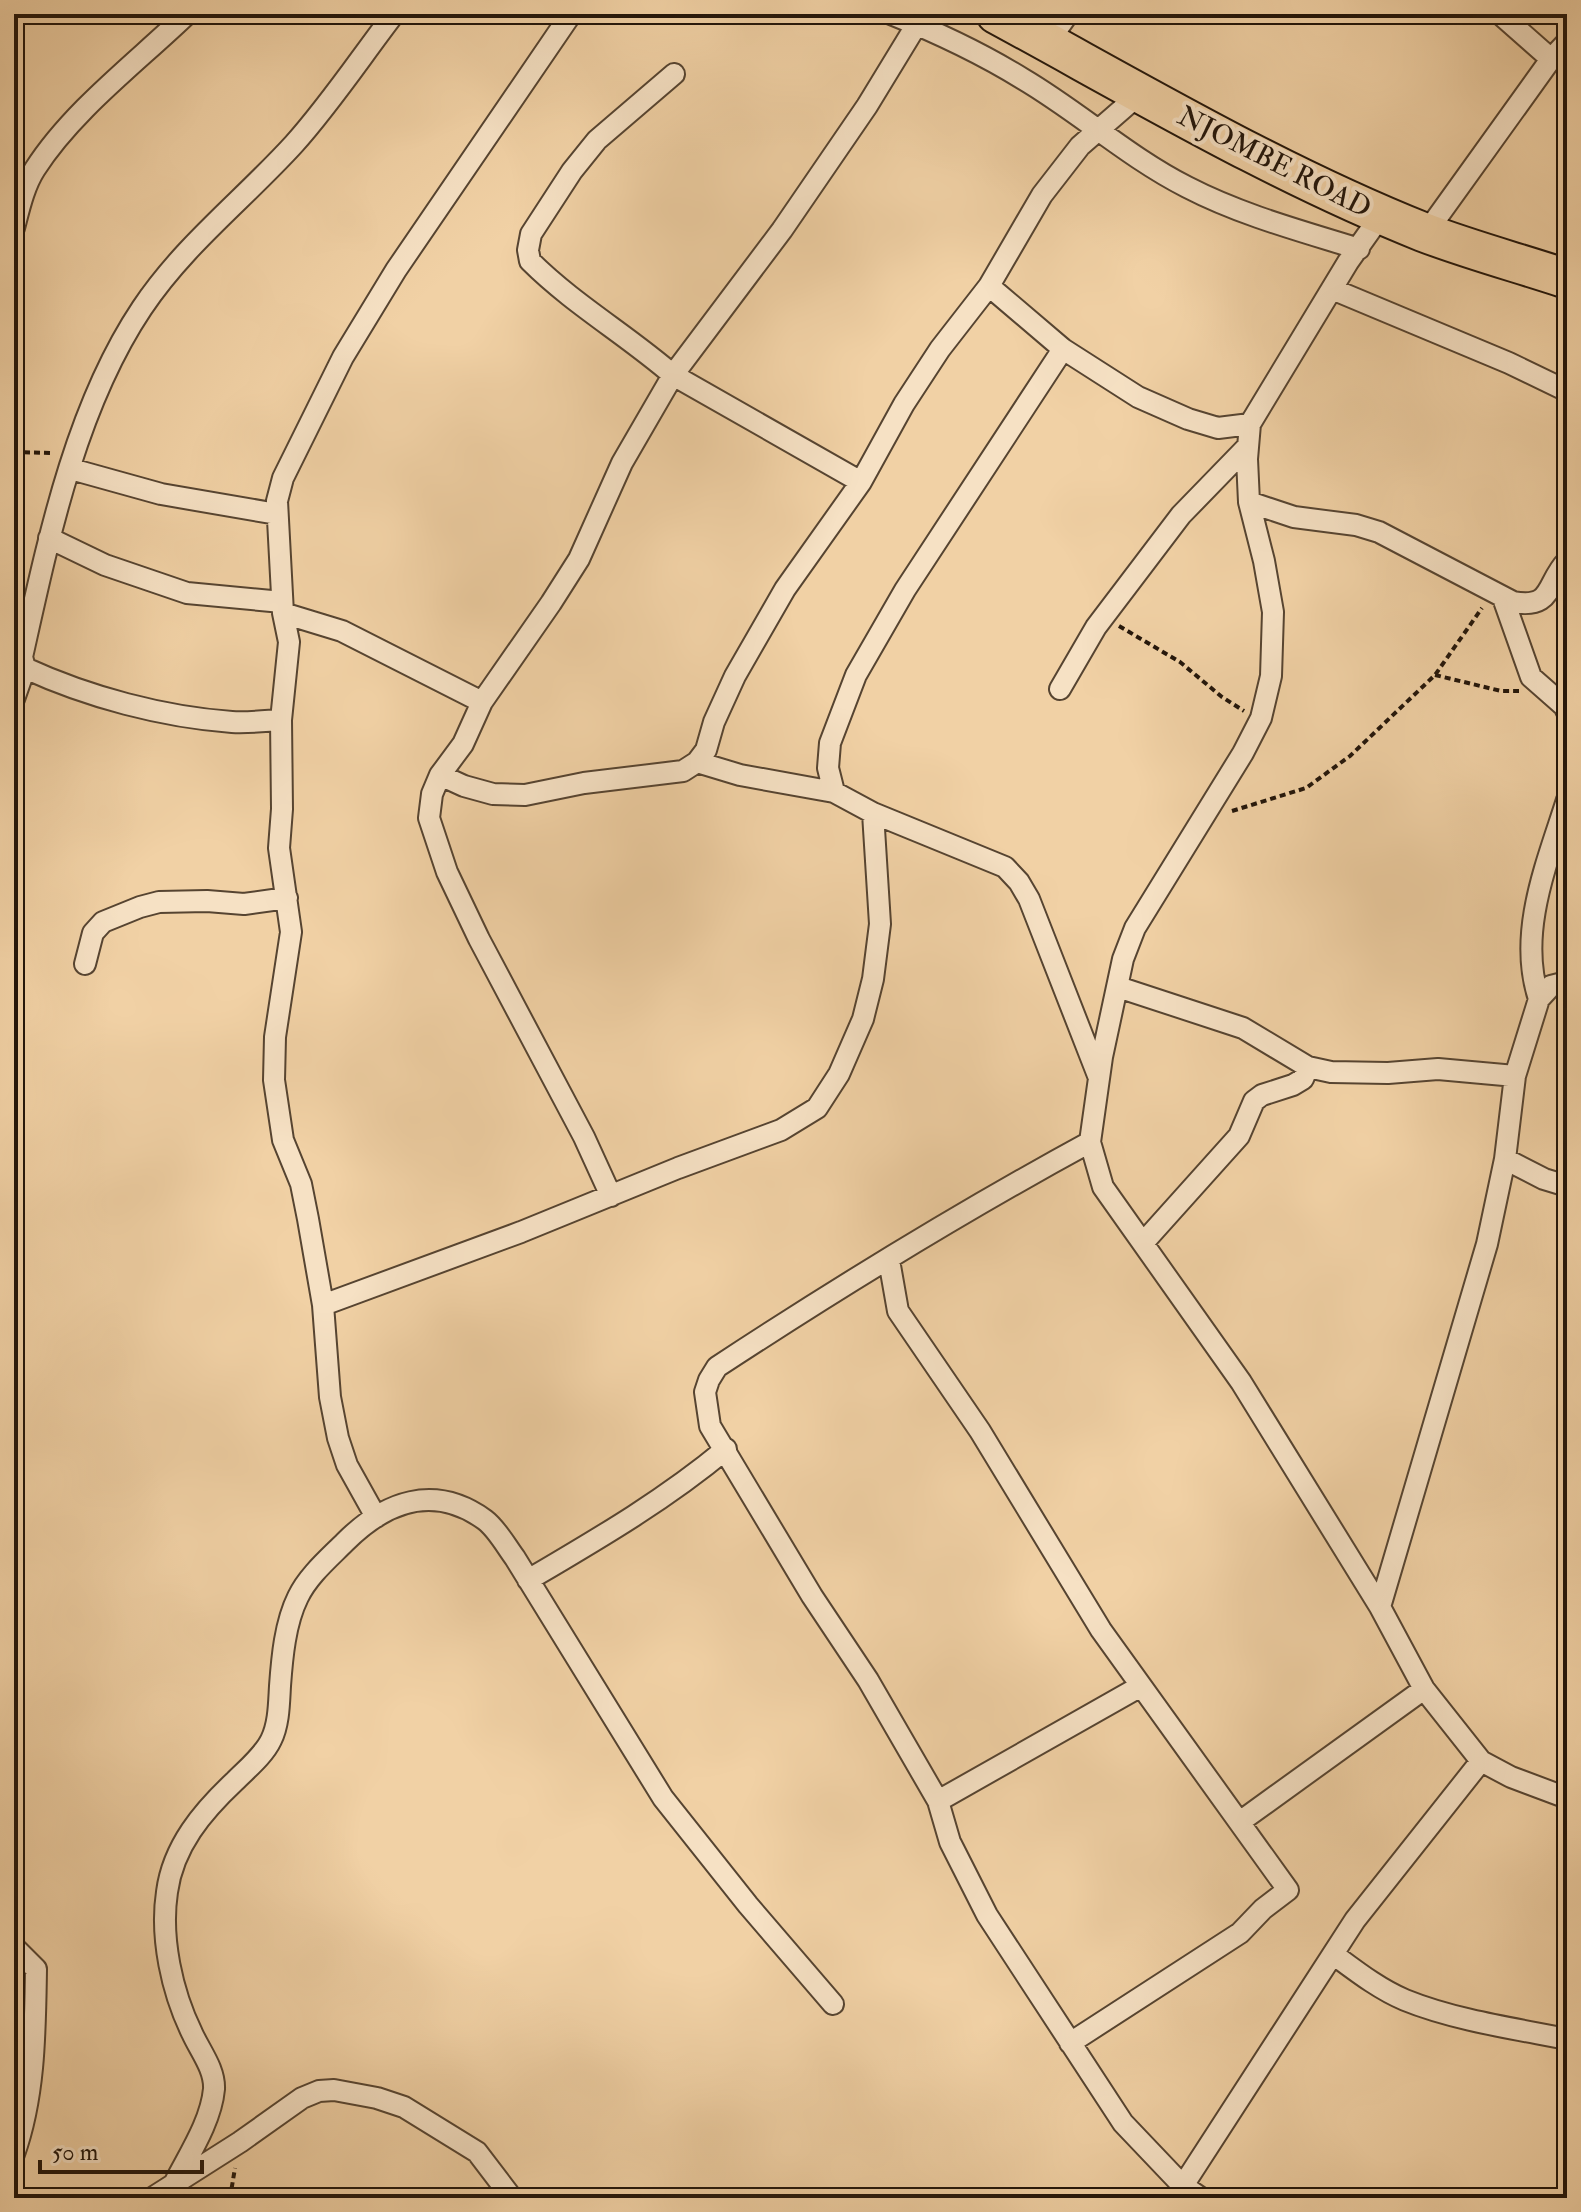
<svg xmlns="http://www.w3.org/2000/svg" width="1581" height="2212" viewBox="0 0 1581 2212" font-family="'IM FELL Double Pica',serif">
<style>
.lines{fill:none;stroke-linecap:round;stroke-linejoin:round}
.street-casing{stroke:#564431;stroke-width:24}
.highway-casing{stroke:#22150a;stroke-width:42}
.path{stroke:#22150a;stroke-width:4;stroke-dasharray:6 4;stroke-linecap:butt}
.street{stroke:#f6e1c4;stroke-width:20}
.highway{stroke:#f1d1a5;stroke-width:38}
.labels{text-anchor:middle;stroke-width:8;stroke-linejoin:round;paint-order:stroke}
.street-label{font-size:28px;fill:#22150a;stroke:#f6e1c4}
</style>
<rect width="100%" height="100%" fill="#f1d1a5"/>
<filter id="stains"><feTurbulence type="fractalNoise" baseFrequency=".0025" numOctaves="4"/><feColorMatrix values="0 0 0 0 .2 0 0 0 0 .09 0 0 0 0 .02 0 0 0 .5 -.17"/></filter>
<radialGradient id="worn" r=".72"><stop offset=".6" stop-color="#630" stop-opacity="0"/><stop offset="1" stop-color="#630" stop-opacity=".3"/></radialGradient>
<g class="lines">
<!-- street casing -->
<g class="street-casing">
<path id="street" d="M891 14C936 32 981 53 1023 79 1079 112 1128 157 1187 187 1241 215 1301 231 1359 249
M1500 14 1551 59
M1048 42 1068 14
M674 74 597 140 572 171 531 234 528 250 530 261C573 304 627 335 673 375L861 482
M1382 214 1348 262 1250 424 1247 459 1249 502 1264 561 1273 612 1271 676 1261 718 1243 753 1135 928 1123 959 1102 1057 1090 1142 1103 1187 1241 1382 1380 1607 1424 1689 1481 1761 1511 1777 1567 1798
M14 228C19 209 24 186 35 169 72 111 137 62 187 14
M1426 233 1551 59 1567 42
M989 286 1063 349 1138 397 1188 419 1218 428 1250 424
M1332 289 1509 363 1567 391
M71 469 161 494 277 514
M1249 502 1294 517 1356 525 1379 532 1513 602C1554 609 1545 584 1567 561
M49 538 105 565 187 593 282 602
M1503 598 1531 677 1564 706 1567 712
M283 613 342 631 482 702
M1060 689 1096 627 1181 515 1248 446
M14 699 25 668
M281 720C265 721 248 723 232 722 163 717 88 697 25 668L22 657C48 541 75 408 142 308 184 245 243 200 294 144 330 104 361 57 394 14
M697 762 740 775 834 792 873 813 1005 867 1019 882 1029 899 1099 1078
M440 775 464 786 493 794 525 795 584 783 683 771 697 762 706 750 714 722 735 676 785 589 861 482 904 404 940 349 989 286 1042 195 1080 146 1142 92
M834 792 828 768 830 743 856 675 905 590 1063 349
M85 964 93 933 103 922 140 907 159 902 207 901 244 904 287 898
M1118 987 1243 1028 1308 1067 1331 1072 1388 1073 1438 1069 1515 1076
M1539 999C1517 933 1547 863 1567 800
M1090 1142C963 1211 839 1287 717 1367L709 1380 705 1392 710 1426 812 1596 868 1680 938 1801 950 1842 987 1915 1123 2123 1182 2185 1201 2198
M1505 1159 1544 1179 1567 1186
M611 1196 584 1137 479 939 447 872 429 818 432 794 440 775 463 744 482 702 551 603 579 559 622 463 673 375 782 230 867 106 917 24
M1143 1243 1239 1136 1254 1101 1262 1095 1293 1085 1303 1079 1308 1067
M889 1260 898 1311 980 1431 1101 1630 1288 1890 1263 1909 1240 1933 1070 2043
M323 1305 521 1232 678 1168 781 1130 817 1108 839 1074 863 1019 873 979 880 924 873 813
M376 1517 347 1465 338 1438 330 1397 323 1305 308 1219 301 1184 283 1140 274 1080 275 1037 291 932 279 848 282 809 281 720 289 642 283 613 277 501 283 478 343 357 396 270 571 14
M528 1580C596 1540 665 1500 726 1449
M1380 1607 1487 1244 1505 1159 1515 1076 1539 999 1551 986 1567 982
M938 1801 1141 1686
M1241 1821 1424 1689
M14 1947 36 1969C35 2030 35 2096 14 2154
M1333 1954C1356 1971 1379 1989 1405 2000 1454 2020 1516 2029 1567 2039
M174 2184C188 2156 211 2122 214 2089 215 2069 200 2051 192 2033 172 1992 160 1938 167 1892 173 1846 203 1811 235 1781 247 1769 264 1755 271 1740 279 1724 279 1703 280 1686 282 1658 285 1623 298 1597 308 1576 328 1559 345 1542 385 1502 434 1483 485 1520 497 1529 506 1546 515 1558L663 1798 748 1905 833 2004
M152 2198 240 2142 302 2098 319 2091 334 2090 377 2098 404 2107 477 2152 512 2198
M1175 2198 1355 1920 1481 1761"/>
</g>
<!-- highway casing -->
<g class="highway-casing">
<path id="highway" d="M996 14C1136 90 1275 173 1423 232 1470 250 1519 263 1567 279"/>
</g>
<!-- path -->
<path class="path" d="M14 452 53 453
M1119 626 1180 662 1222 697 1244 711
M1435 675 1501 691H1519
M1232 811 1306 788 1350 756 1435 675 1482 608
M230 2198 235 2168"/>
<!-- street -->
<use href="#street" class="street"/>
<!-- highway -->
<use href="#highway" class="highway"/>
</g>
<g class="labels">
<!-- street labels -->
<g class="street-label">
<text transform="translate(1275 161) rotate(27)" y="10">NJOMBE ROAD</text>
</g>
</g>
<!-- margin -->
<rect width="1581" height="2212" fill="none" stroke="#f1d1a5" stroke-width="48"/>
<rect x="16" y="16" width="1549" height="2180" fill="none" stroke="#22150a" stroke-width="4"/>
<rect x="24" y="24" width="1533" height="2164" fill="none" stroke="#22150a" stroke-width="2"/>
<!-- scale -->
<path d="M40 2160v12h162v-12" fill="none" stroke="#22150a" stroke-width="4"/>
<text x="52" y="2160" font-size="24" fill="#22150a" stroke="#f6e1c4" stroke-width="6" paint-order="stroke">50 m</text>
<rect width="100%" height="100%" filter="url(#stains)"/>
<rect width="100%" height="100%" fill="url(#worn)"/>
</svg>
